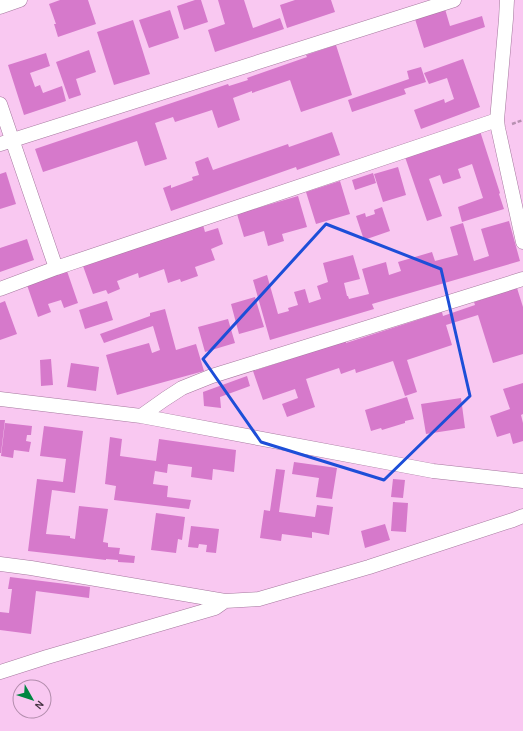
<svg xmlns="http://www.w3.org/2000/svg" width="523" height="731" viewBox="0 0 523 731" font-family="'Alegreya Sans',sans-serif">
<style>
.building{fill:#d679cb}
.lines{fill:none;stroke-linecap:round;stroke-linejoin:round}
.street-casing{stroke:#a5789e;stroke-width:15}
.path{stroke:#b791b1;stroke-width:2.5;stroke-dasharray:4 2;stroke-linecap:butt}
.street{stroke:#fff;stroke-width:14}
.marked{fill:none;stroke:#1d4ed8;stroke-width:3;stroke-linejoin:round}
</style>
<rect width="100%" height="100%" fill="#f9c8f1"/>
<!-- building -->
<path class="building" d="M60 0H88L96 24 58 37 54 24H56L49 4Z
M195 0H201L208 22 184 30 177 6Z
M218 0H244L253 28 280 18 284 29 215 52 208 30 225 24Z
M295 0H331L335 12 287 28 280 5Z
M445 9 450 26 482 16 485 27 424 48 415 19Z
M170 10 179 38 149 48 139 20Z
M133 20 150 74 114 85 97 32Z
M336 45 352 95 301 112 290 80 252 93V91L233 98 240 120 218 128 212 110 175 122 173 117 155 123 167 159 145 166 137 141 43 172 35 149 228 84 229 86 248 80 247 78 307 57 306 55Z
M89 50 96 72 76 79 81 95 69 99 56 62Z
M46 53 50 66 30 73 35 87 40 85 43 93 62 86 66 101 24 115 8 65Z
M463 59 480 107 421 129 414 110 444 99 445 103 454 99 447 78 429 84 424 73Z
M421 67 426 82 404 89 406 94 352 112 348 100 409 79 407 71Z
M480 131 500 193 499 194 504 209 462 222 458 207 483 198 472 164 458 169 461 178 443 184 440 175 429 179 442 216 427 221 405 157Z
M332 132 340 155 297 170 296 167 171 211 163 188 171 185V188L193 180 192 177 199 175 195 162 208 157 213 170 288 144 289 147Z
M398 167 406 195 383 202 374 174Z
M6 172 16 204 0 209V174Z
M373 173 376 183 355 190 352 180Z
M340 181 350 214 316 224 306 192Z
M298 196 307 227 282 234 284 241 268 246 264 231 244 237 237 214Z
M382 207 390 231 364 240 356 216 365 213 366 217 375 214 374 210Z
M509 221 520 261 372 304 374 309 270 340 253 280 267 275 278 314 289 311 288 308 298 305 294 292 305 289 309 303 321 299 317 286 328 282 323 263 353 255 360 279 344 283 347 296H348L349 299 369 294 362 269 386 262 389 275 401 271 398 262 432 252 435 261 458 255 450 227 463 223 474 261 489 256 481 229Z
M203 225 205 232 218 228 223 244 211 249 215 260 195 267 198 276 181 282 180 279 168 283 164 269 139 278 138 273 117 281 120 289 108 294 106 290 93 294 83 266Z
M27 239 34 260 0 272V248Z
M67 271 78 303 64 308 61 300 48 304 51 312 38 317 27 285Z
M517 288 523 307V354L493 363 478 315 446 325 452 345 407 360 417 392 405 396 393 361 356 373 355 369 341 374 339 368 306 379 315 407 287 417 282 404 298 398 295 389 263 400 253 371 346 341V343L442 312 443 316 475 305 474 302Z
M255 297 264 327 239 334 231 304Z
M5 301 17 334 0 340V303Z
M107 301 113 320 85 329 79 310Z
M165 309 176 350 196 344 204 371 117 395 106 355 149 343 152 353 160 350 153 326 104 343 100 334 150 316V313Z
M228 319 235 343 205 352 198 327Z
M51 359 53 385 41 386 40 360Z
M71 363 99 367 96 391 67 387Z
M247 376 250 386 220 397 221 408 204 406 203 392Z
M523 383V414L521 415 523 423V441L513 444 510 433 497 437 490 416 510 409 503 389Z
M407 397 414 419 405 421V423L382 430 381 428 371 431 365 410Z
M461 398 465 428 426 434 421 404Z
M0 420H5L1 453H0Z
M5 423 32 426 31 435H27L26 441 31 442 29 452 14 450 13 458 1 456Z
M44 426 83 431 75 493 52 490 46 534 70 536V538L75 539 79 506 108 509 103 542 108 543V547L120 548 119 554 135 556 134 563 118 562V560L106 559V560L28 551 37 479 63 482 66 459 40 456Z
M110 437 122 439 120 456 156 461 159 439 236 450 234 472 213 469 212 480 191 477 192 467 168 464 167 473 155 471 153 484 168 486 167 497 191 500 189 509 114 500 116 486 105 484Z
M294 462 337 468 332 499 316 497 319 478 292 474Z
M276 469 285 470 279 512 315 517 317 505 333 507 329 535 312 532V538L282 534 281 541 260 538 264 510 270 511Z
M393 479 405 480 403 498 391 497Z
M393 502 408 503 406 532 391 531Z
M156 513 185 517 182 540 178 539 176 553 151 550Z
M385 524 390 540 365 548 361 531Z
M191 526 219 529 216 553 206 552 207 545 199 544 198 548 188 547Z
M10 577 90 587 89 598 36 591 31 634 0 630V612L9 613 12 589H8Z"/>
<g class="lines">
<!-- street casing -->
<g class="street-casing">
<path id="street" d="M507 0 506 19 497 120 498 128 523 242
M0 7 20 0
M0 104 56 268
M0 144 454 0
M0 289 56 268 497 120
M0 399 141 416 433 471 523 481
M141 416 165 399 182 388 212 376 523 279
M0 564 31 568 225 601
M0 672 47 657 215 608 225 601 259 599 369 567 513 520 523 516"/>
</g>
<!-- path -->
<path class="path" d="M512 124 523 120"/>
<!-- street -->
<use href="#street" class="street"/>
</g>
<!-- marked area -->
<path class="marked" d="M326 224 441 269 470 396 384 480 261 442 203 359Z"/>
<!-- north arrow -->
<g transform="translate(32 699) rotate(129)"><circle r="19" fill="#f9c8f1" stroke="#b18cab"/>
<path d="M0-3L7 15L0 10L-7 15Z" fill="#008641"/>
<text y="-6" font-size="11" font-weight="bold" text-anchor="middle" fill="#443141">N</text>
</g>
</svg>
